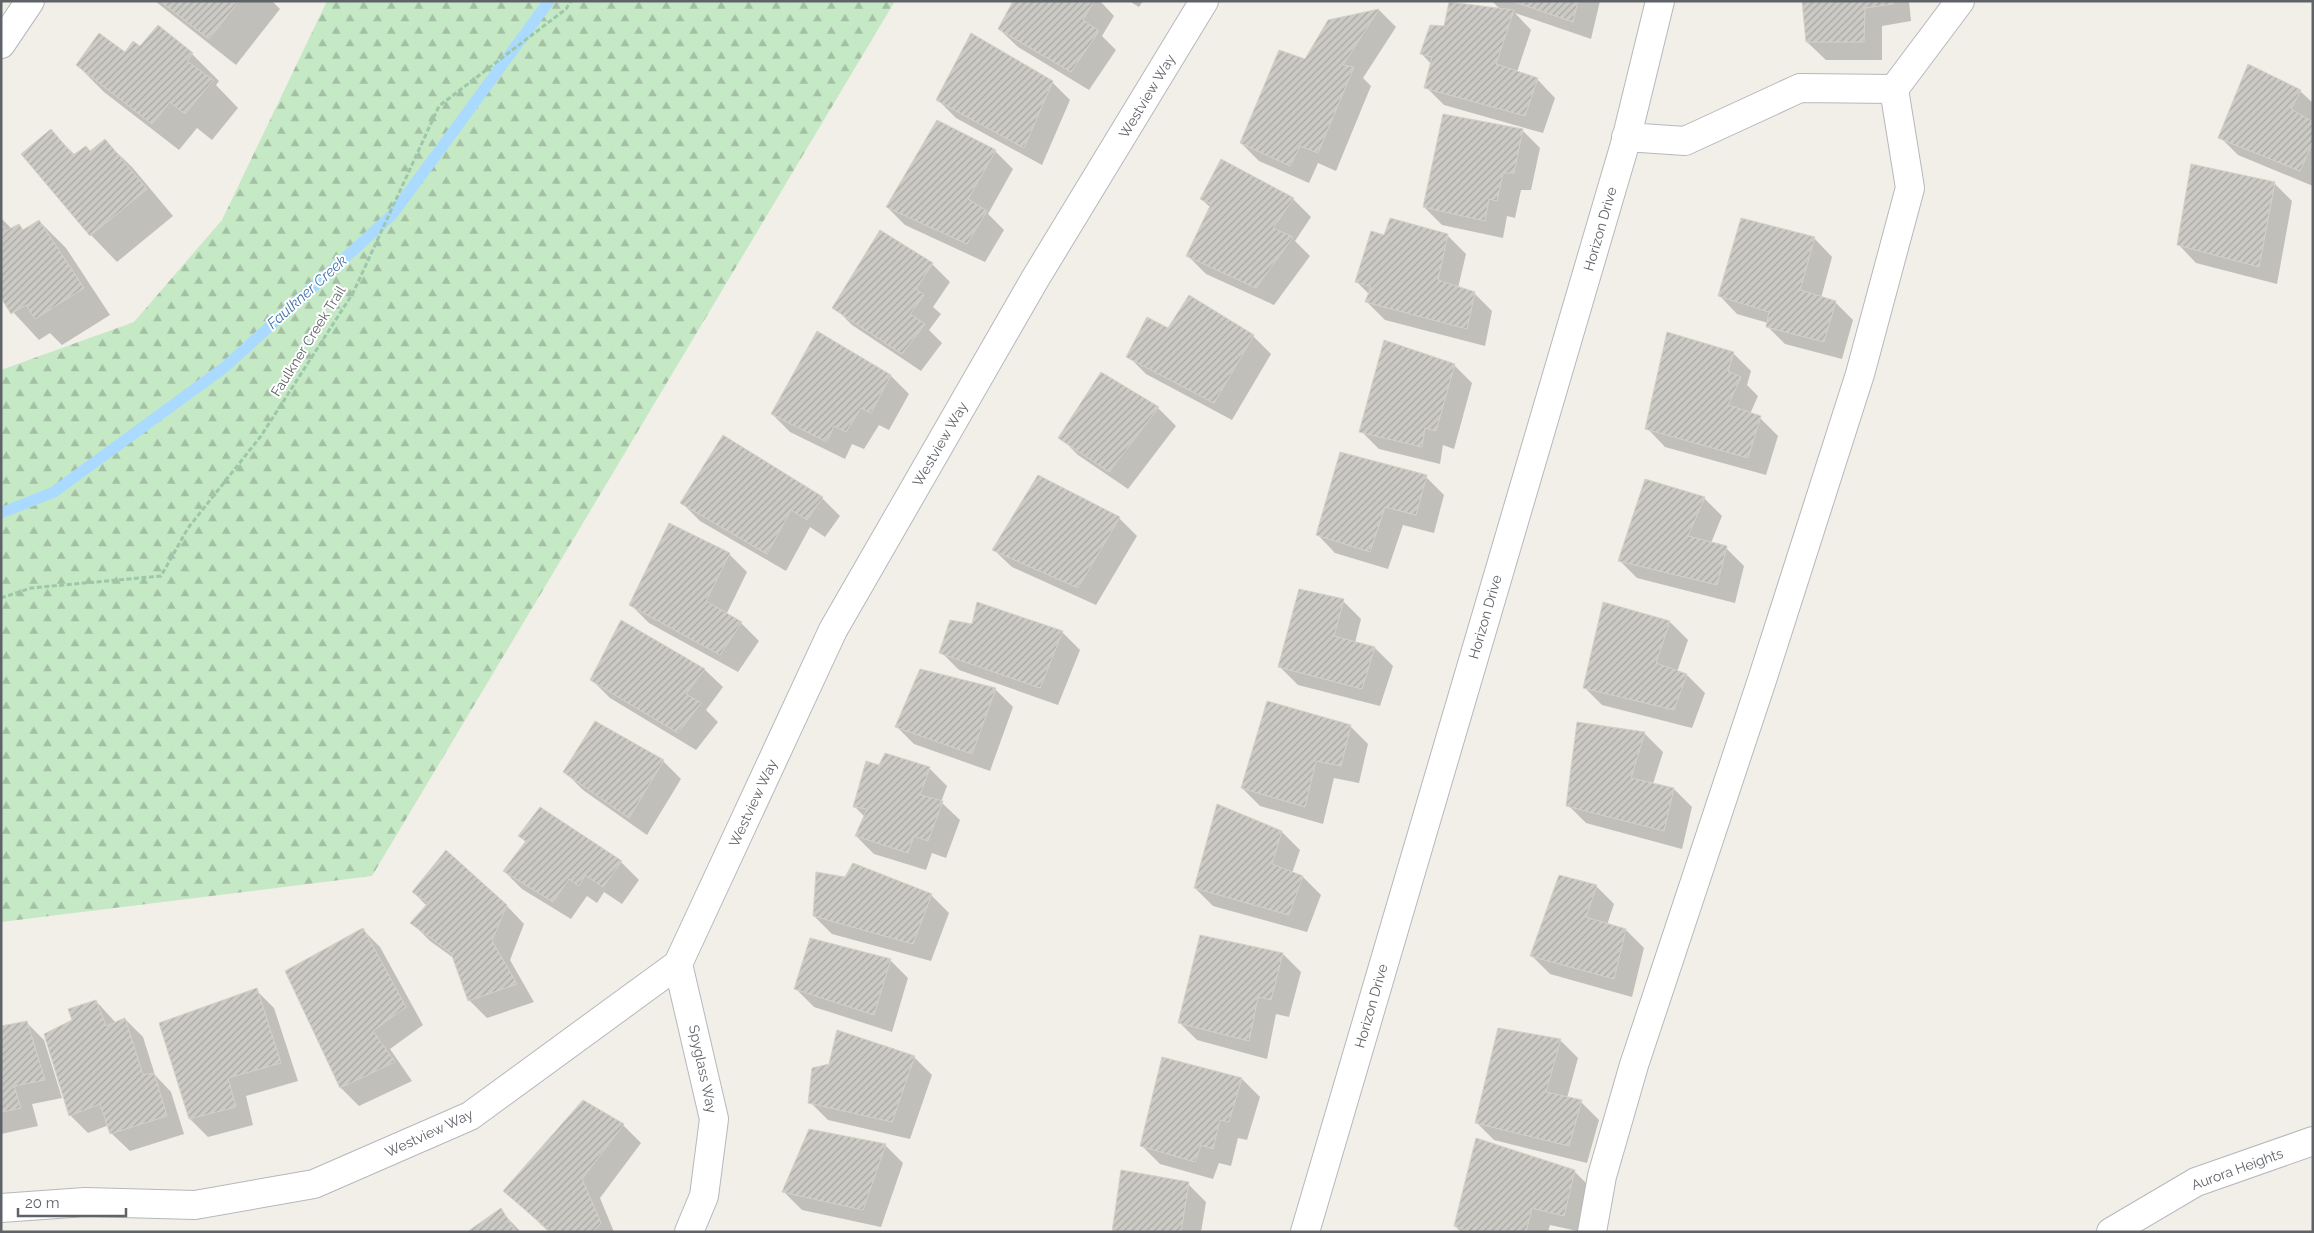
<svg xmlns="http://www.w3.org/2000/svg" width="2314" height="1233" viewBox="0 0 2314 1233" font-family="Raleway,sans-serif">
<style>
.forest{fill:url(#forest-firs)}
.shadow{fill:#0003}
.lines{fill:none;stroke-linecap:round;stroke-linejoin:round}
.stream{stroke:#aadaff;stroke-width:11}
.building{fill:url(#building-hatch);stroke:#d6d1c6}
.minor-casing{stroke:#b5b8bc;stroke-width:30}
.path{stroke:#9cc7a9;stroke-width:3;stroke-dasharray:5 2.5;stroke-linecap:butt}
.minor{stroke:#fff;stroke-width:28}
.labels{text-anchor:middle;stroke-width:4;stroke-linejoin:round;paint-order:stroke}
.street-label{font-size:14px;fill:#5f6368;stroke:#fff}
.water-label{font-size:15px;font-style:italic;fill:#4174aa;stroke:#fff}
</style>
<defs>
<pattern id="forest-firs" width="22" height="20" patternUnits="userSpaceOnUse" patternTransform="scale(1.25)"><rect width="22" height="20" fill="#c5e8c5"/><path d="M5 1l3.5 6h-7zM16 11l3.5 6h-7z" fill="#a3c0a4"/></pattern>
<pattern id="building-hatch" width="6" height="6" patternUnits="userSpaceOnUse" patternTransform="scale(1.25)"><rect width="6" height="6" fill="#cccac5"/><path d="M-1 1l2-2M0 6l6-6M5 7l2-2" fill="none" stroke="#a9a8a4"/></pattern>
</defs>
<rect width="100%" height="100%" fill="#f1efe8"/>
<!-- forest -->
<path class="forest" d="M327 1H895L372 876 1 922V370L134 322 222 220Z"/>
<!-- shadow -->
<path class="shadow" d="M155 1H272L280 9 236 65Z
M1014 1H1100L1114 16 1102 36 1116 50 1089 90 1018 47 999 29Z
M1129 1H1143L1139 7Z
M1492 1H1600L1591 39 1515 13 1531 30 1517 72 1537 79 1555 98 1543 133 1444 105 1426 87 1431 64 1421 53 1445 28 1501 10Z
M1804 1H1909L1911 21 1882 26V60H1826L1807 42Z
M1379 10 1396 27 1363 78 1371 86 1336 171 1318 163 1309 183 1259 161 1241 143 1305 60 1329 21Z
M158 27 192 54 219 81 216 85 238 108 212 140 197 128 179 150 104 92 77 65 125 54 140 47Z
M1052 82 1070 100 1042 165 956 118 938 100Z
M2300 91 2313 103V186L2238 155 2220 137Z
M938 122 995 151 1013 169 988 214 1004 230 985 262 905 225 887 207Z
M1522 130 1540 148 1531 190H1521L1515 218 1507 216 1503 238 1442 225 1424 207Z
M51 131 75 155 90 153 105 141 132 167 173 216 117 262 91 235Z
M2274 183 2292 201 2277 284 2196 263 2178 244Z
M1201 199H1293L1311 217 1295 241 1310 256 1274 305 1206 274 1188 256 1211 208Z
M1 218 12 229 23 231 39 221 66 248 110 315 62 345 50 333 39 340 1 299Z
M1391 220 1448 236 1466 254 1458 288 1474 293 1492 311 1485 346 1385 320 1367 302 1370 295 1356 281 1385 237Z
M1814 238 1832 257 1821 298 1835 302 1853 320 1842 359 1785 344 1767 326 1768 323 1737 314 1719 295Z
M932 264 950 282 933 307 941 314 929 330 942 343 921 371 852 325 834 307Z
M1168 329 1253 336 1271 354 1232 420 1146 374 1128 356Z
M817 332 891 376 909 394 889 430 879 425 864 449 852 444 845 459 790 432 772 414Z
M1733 353 1751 371 1747 385 1758 396 1750 414 1760 418 1778 436 1766 475 1665 447 1647 428Z
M1454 365 1472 383 1454 449 1443 445 1440 464 1379 449 1361 431Z
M1158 408 1176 426 1128 489 1078 455 1060 437Z
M1426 477 1444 495 1434 533 1403 525 1388 569 1335 553 1317 534Z
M822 498 840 516 825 537 810 527 786 571 700 521 682 503Z
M1704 498 1722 516 1711 543 1726 548 1744 566 1735 603 1637 578 1619 560Z
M1119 518 1137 536 1096 605 1012 567 994 550Z
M729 554 747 572 726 615 741 623 759 641 738 672 649 623 631 605Z
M1343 601 1361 619 1355 643 1375 648 1393 666 1380 706 1298 685 1280 667Z
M1604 603 1670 622 1688 640 1677 672 1687 675 1705 693 1692 728 1602 705 1584 687Z
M621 621 705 670 723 687 706 710 718 722 696 750 610 698 592 680Z
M1062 632 1080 650 1058 705 959 670 941 652Z
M995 689 1013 707 990 771 914 744 896 726Z
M596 723 663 761 681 779 647 835 583 790 565 772Z
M1578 723 1645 734 1663 752 1653 784 1674 789 1692 807 1682 849 1586 823 1568 805Z
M1350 726 1368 744 1359 783 1334 778 1323 824 1260 806 1242 788Z
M879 766 929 768 947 786 941 802 960 820 946 858 932 853 926 870 874 854 856 836 865 817 854 806Z
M540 808 621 862 639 880 622 904 604 892 597 903 587 896 571 919 522 889 504 871 526 843 520 836Z
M1282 832 1300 850 1292 873 1303 877 1321 895 1307 932 1213 906 1195 888Z
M1596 886 1614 904 1607 925 1626 930 1644 948 1632 997 1550 974 1532 956Z
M413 892 506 905 524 924 510 960 534 1002 487 1018 469 1000 455 959 430 941 412 923 427 906Z
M931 895 949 913 931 961 832 934 814 916Z
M362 929 380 947 423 1025 390 1049 412 1081 359 1106 341 1088 286 972Z
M1201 936 1283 954 1301 972 1289 1017 1276 1014 1267 1059 1197 1040 1179 1022Z
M890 960 908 978 892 1032 814 1007 796 989Z
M256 990 274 1008 298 1081 246 1096 253 1125 208 1137 190 1119Z
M96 1001 116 1023 125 1019 143 1037 155 1075 171 1092 184 1134 130 1151 111 1133 109 1125 88 1133 70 1115 74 1021Z
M26 1022 44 1040 62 1098 32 1104 38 1126 1 1134V1027Z
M1560 1040 1578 1058 1567 1098 1581 1102 1599 1120 1587 1163 1494 1140 1476 1122Z
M914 1057 932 1075 910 1139 828 1120 810 1102Z
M1163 1058 1242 1079 1260 1097 1247 1140 1238 1138 1231 1166 1219 1163 1213 1179 1160 1164 1142 1146Z
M623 1125 641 1143 600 1198 614 1232H549L505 1191Z
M885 1145 903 1163 881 1227 802 1210 784 1192Z
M1574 1171 1592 1189 1582 1232 1550 1225 1548 1232H1461L1455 1226Z
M1188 1184 1206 1202 1201 1232H1114Z
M500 1210 521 1232H469Z"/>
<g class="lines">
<!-- stream -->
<path class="stream" d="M1 513 54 492 225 367 392 215 549 1"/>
</g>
<!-- building -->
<path class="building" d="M160 1H239L209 39Z
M1013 1H1094L1083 20 1099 31 1071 72 998 29Z
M1512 1H1578L1573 22Z
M1802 1H1893V4L1865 8 1864 42H1806Z
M1449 2 1514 10 1496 64 1538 78 1525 116 1424 88 1432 57 1420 54 1430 25 1444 26Z
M1379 9 1343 65 1354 67 1318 153 1300 146 1290 166 1240 143 1279 50 1305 59 1328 20Z
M158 25 193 53 187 61 213 80 185 114 170 102 152 124 76 65 99 33 125 52 133 41 140 46Z
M971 33 1053 81 1024 148 936 100Z
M2248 64 2301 90 2291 109 2313 122V142L2300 171 2218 138Z
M1443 114 1523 129 1514 173H1503L1497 201 1489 199 1485 221 1423 207Z
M937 120 996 150 968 199 987 211 967 244 886 207Z
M51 129 73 155 86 146 90 151 105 139 147 189 90 236 21 154Z
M1221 159 1294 198 1273 228 1293 237 1256 288 1186 256 1211 204 1200 199Z
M2191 164 2275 182 2259 267 2177 245Z
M1390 218 1448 234 1438 280 1475 292 1467 329 1365 302 1371 287 1355 282 1371 231 1384 235Z
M1741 218 1815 237 1800 290 1836 301 1824 342 1766 327 1769 312 1718 296Z
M39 220 84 288 35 319 26 305 11 314 1 298V224L6 231 19 224 23 230Z
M880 230 933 263 916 289 924 295 910 314 925 324 902 354 832 308Z
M1189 295 1254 335 1214 403 1126 357 1147 317 1168 328Z
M817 331 891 375 871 413 861 408 846 432 834 426 827 442 771 414Z
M1667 332 1734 352 1728 371 1741 377 1728 405 1761 416 1748 458 1645 429Z
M1384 340 1455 364 1436 431 1425 428 1422 447 1359 432Z
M1101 372 1159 407 1109 472 1058 438Z
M723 435 823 497 807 520 791 510 767 554 680 503Z
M1340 452 1427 475 1416 515 1385 507 1370 552 1316 535Z
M1038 475 1120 517 1078 588 992 550Z
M1645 479 1705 497 1688 536 1727 546 1717 585 1618 561Z
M669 523 730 553 706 601 742 622 720 655 629 605Z
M1299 589 1344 599 1334 636 1375 647 1362 689 1278 667Z
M977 602 1063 631 1040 688 939 653 950 620 972 624Z
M1603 602 1670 621 1656 663 1687 674 1674 710 1583 688Z
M621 620 705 669 686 694 701 703 678 733 590 680Z
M920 669 996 688 972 754 895 727Z
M1267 701 1351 725 1341 766 1316 761 1305 807 1241 788Z
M595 721 664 760 629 818 563 772Z
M1577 722 1645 732 1631 778 1674 788 1664 831 1566 806Z
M885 753 930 767 920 795 943 801 928 841 914 836 908 853 855 836 867 809 853 807 866 761 879 765Z
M1217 804 1282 831 1272 864 1303 876 1289 915 1194 888Z
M540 807 622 861 603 887 585 875 579 886 569 879 553 902 503 871 526 841 518 836Z
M446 850 507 905 492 941 517 984 468 1001 451 953 410 923 428 903 412 892Z
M853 863 932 894 913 944 813 916 816 872 845 877Z
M1559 875 1597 885 1586 917 1626 929 1614 979 1530 956Z
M363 928 406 1007 373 1031 395 1062 340 1088 285 971Z
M1200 935 1283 953 1271 1000 1258 997 1249 1041 1178 1023Z
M810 938 891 959 874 1015 794 989Z
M257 988 281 1063 228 1078 236 1107 189 1119 159 1023Z
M96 1000 106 1026 125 1018 143 1075 154 1073 167 1116 110 1134 100 1104 69 1116 44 1034 72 1020 68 1009Z
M27 1021 45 1080 14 1086 21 1108 1 1112V1026Z
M1498 1028 1561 1039 1546 1092 1582 1100 1569 1146 1475 1123Z
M837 1030 915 1056 892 1122 808 1103 812 1068 829 1064Z
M1162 1057 1242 1078 1229 1122 1220 1120 1213 1149 1201 1145 1195 1162 1140 1146Z
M583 1100 624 1124 582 1179 601 1223 593 1232H551L503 1191Z
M809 1129 886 1144 863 1210 782 1192Z
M1476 1138 1575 1170 1564 1216 1532 1208 1526 1232H1471L1454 1226Z
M1121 1170 1189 1182 1181 1232H1112Z
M501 1208 516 1232H467Z"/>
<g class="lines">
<!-- minor casing -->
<g class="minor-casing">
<path id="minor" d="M1 44 30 1
M1894 89 1960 1
M678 964 714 1119 704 1196 689 1232
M1 1208 85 1202 195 1205 314 1184 470 1116 678 964 833 630 1035 279 1204 1
M1305 1232 1625 144 1660 1
M1592 1232 1602 1176 1634 1065 1762 680 1860 374 1910 188 1894 89 1800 88 1685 141 1626 137
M2111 1232 2196 1182 2313 1141"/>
</g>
<!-- path -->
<path class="path" d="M1 598 31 588 161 576 188 528 261 436 353 293 439 106 566 9 571 1"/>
<!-- minor -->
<use href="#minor" class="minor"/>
</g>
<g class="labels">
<!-- street labels -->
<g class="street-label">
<text transform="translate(1147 96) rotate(-59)" y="5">Westview Way</text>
<text transform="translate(1600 229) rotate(-74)" y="5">Horizon Drive</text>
<text transform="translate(308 341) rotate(-58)" y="5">Faulkner Creek Trail</text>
<text transform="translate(940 444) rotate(-60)" y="5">Westview Way</text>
<text transform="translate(1485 617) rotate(-74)" y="5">Horizon Drive</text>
<text transform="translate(753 803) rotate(-65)" y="5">Westview Way</text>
<text transform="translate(1371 1006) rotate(-74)" y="5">Horizon Drive</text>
<text transform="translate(703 1069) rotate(78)" y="5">Spyglass Way</text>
<text transform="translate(429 1133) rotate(-25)" y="5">Westview Way</text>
<text transform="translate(2237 1169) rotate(-20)" y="5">Aurora Heights</text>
</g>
<!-- water labels -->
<g class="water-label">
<text transform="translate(307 292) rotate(-42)" y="5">Faulkner Creek</text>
</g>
</g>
<!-- border -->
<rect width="2314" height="1233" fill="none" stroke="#5f6368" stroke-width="5"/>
<!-- scale -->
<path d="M18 1208v8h108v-8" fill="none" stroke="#5f6368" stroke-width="2.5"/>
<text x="25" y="1208" font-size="15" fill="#5f6368" stroke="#ffffff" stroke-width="4" paint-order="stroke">20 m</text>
</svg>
